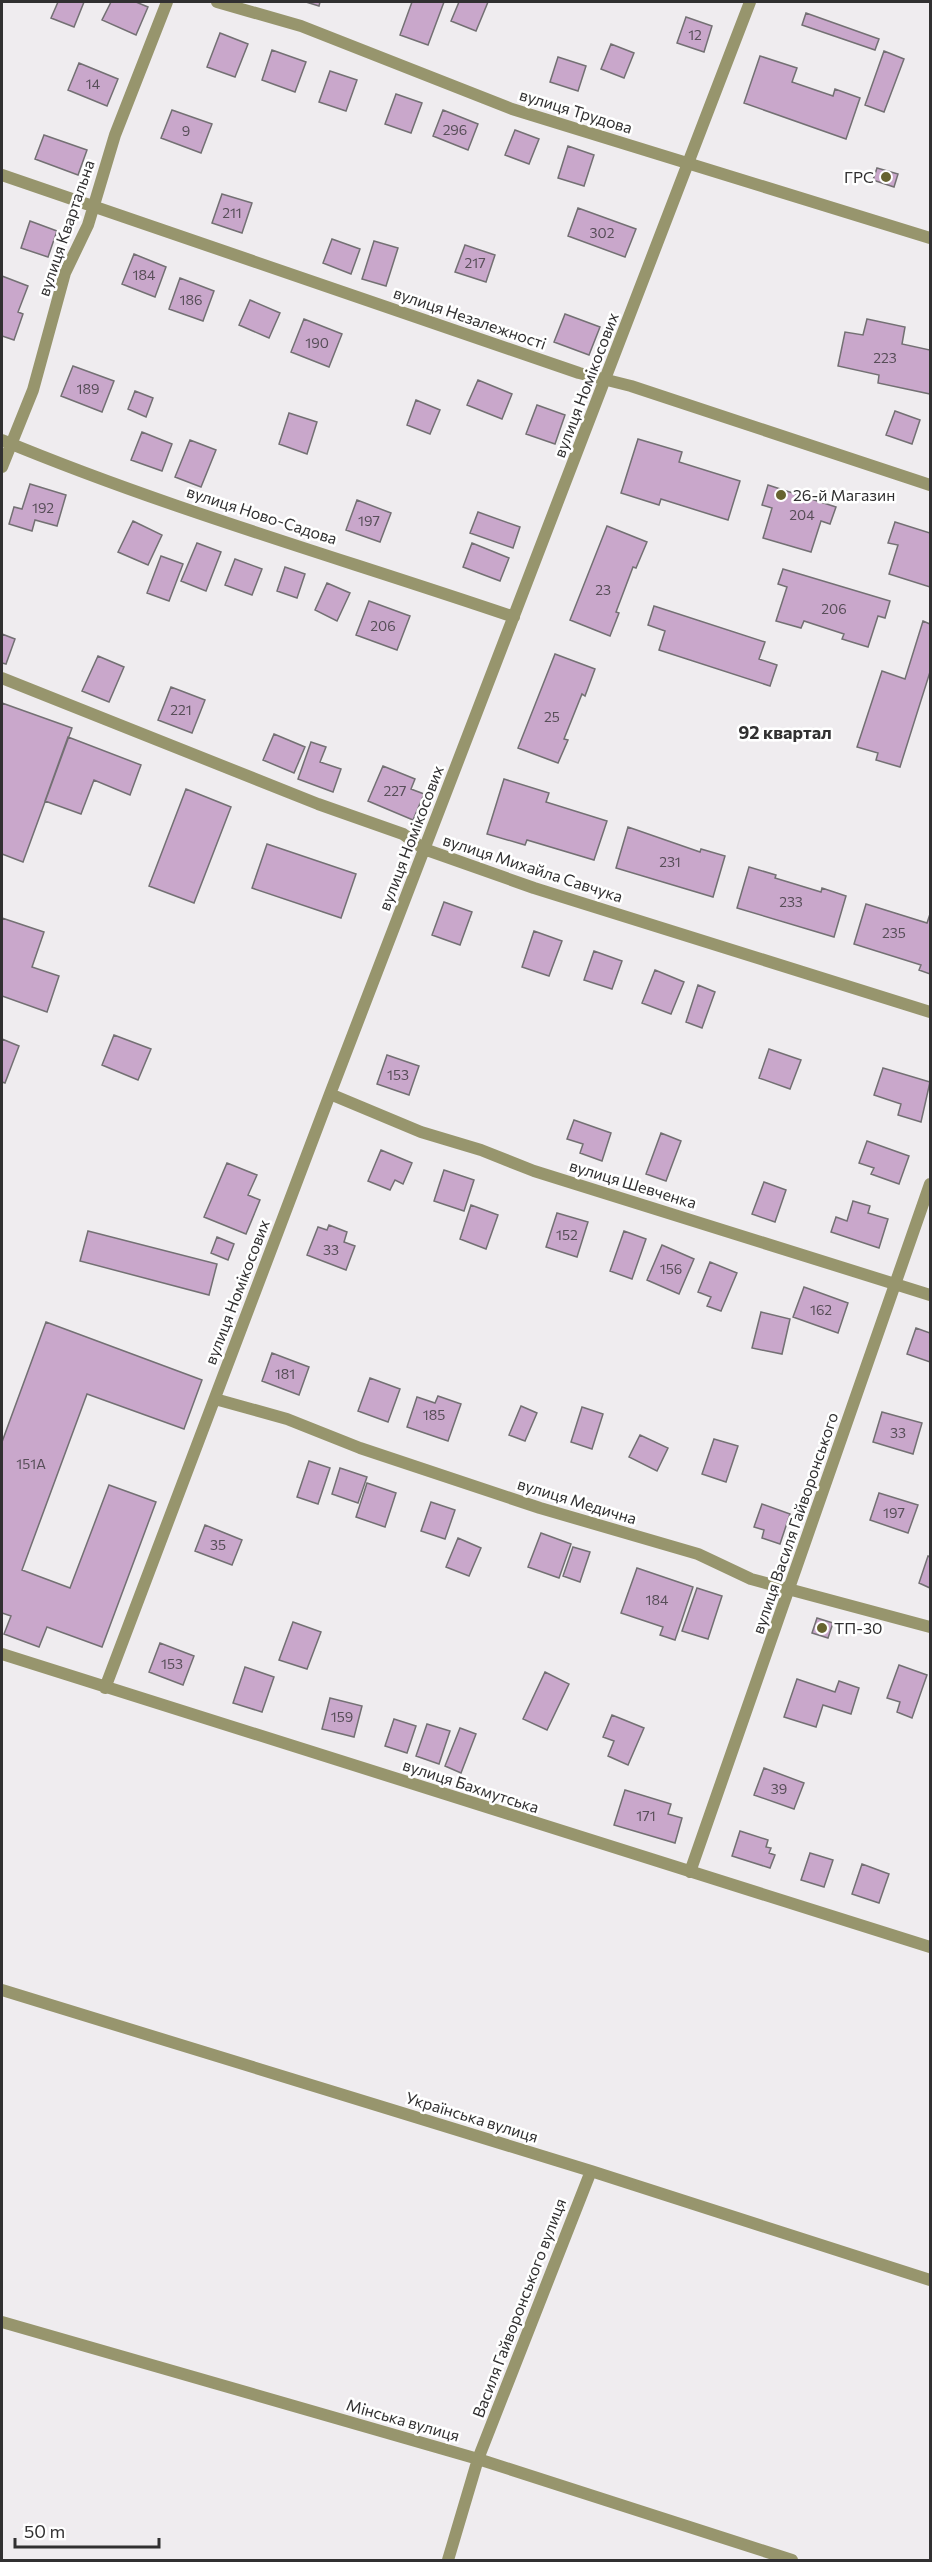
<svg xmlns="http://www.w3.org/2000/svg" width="932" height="2562" viewBox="0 0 932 2562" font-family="Commissioner,sans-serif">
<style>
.building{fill:#c9a7cb;stroke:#737073;stroke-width:1.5}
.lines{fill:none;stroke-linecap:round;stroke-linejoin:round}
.street{stroke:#97956d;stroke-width:12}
.poi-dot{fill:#676330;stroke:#fff;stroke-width:2}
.labels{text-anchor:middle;stroke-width:5;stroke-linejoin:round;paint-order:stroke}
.number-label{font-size:14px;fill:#574e58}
.street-label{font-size:16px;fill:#313031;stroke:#fff}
.poi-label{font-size:16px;fill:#313031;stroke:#fff;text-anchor:start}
.neighbourhood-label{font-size:18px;font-weight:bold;fill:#313031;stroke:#fff}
</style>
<rect width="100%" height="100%" fill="#efecef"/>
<!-- building -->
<path class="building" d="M58 2H84L74 27 51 18Z
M111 2H136L148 7 136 35 102 20Z
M306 2H320L319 6Z
M412 2H444L428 45 400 35Z
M459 2H488L476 31 451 21Z
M806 13 879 39 875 50 802 25Z
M686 17 712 26 704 52 677 43Z
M220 33 248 44 235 77 207 67Z
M611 44 634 53 624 78 601 69Z
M272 50 306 62 295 92 262 80Z
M884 51 904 59 884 112 865 105Z
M760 56 797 68 792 82 833 96 835 89 860 98 846 139 744 103Z
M558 57 586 66 578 91 550 82Z
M79 63 118 79 107 106 68 90Z
M330 71 357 80 346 111 319 102Z
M396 94 422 103 411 133 385 124Z
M172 110 212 124 201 153 161 138Z
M443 110 478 124 468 150 433 136Z
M515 130 539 139 529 164 505 155Z
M44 135 87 150 78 175 35 159Z
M568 146 594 155 584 186 558 178Z
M877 168 898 174 894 187 873 180Z
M222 194 252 203 242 233 212 223Z
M578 208 636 229 625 257 568 236Z
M30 221 57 231 48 257 21 248Z
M332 239 360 249 351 274 323 263Z
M374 241 398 248 386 286 362 279Z
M465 245 495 255 486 282 455 272Z
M134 254 166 267 155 297 122 284Z
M2 276 28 286 18 312 23 314 14 340 2 336Z
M180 278 214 291 203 321 169 309Z
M250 300 280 313 269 338 239 325Z
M565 314 600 327 589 355 554 342Z
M304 319 342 334 329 367 291 352Z
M867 319 905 327 902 344 930 350V394L878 383 879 375 838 366 845 332 863 335Z
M73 366 114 381 102 412 61 396Z
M478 380 512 394 502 419 467 405Z
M135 391 153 398 146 417 128 409Z
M416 400 440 410 430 434 407 425Z
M537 405 565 415 555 444 526 434Z
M895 411 920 420 912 444 886 435Z
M289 413 317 422 307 454 279 444Z
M142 432 172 444 162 471 131 460Z
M638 439 682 452 679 462 740 481 728 520 661 499 659 505 621 493Z
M190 440 216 450 201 487 175 477Z
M30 484 66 495 57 526 35 520 32 531 9 524 14 507 22 509Z
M768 485 836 507 830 524 821 521 811 552 763 538 772 508 762 505Z
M357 500 391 513 380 542 346 530Z
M478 512 520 527 513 548 470 533Z
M133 521 162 535 148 565 118 552Z
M895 522 930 533V587L889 574 898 545 888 543Z
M607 526 647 542 636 568 633 567 616 612 619 613 610 636 570 620Z
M197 543 221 552 206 591 181 581Z
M472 543 509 558 500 581 463 567Z
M161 556 183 564 169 601 147 593Z
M235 559 262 569 252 595 225 585Z
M285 567 305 574 297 598 277 591Z
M783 569 890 601 885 618 878 616 868 647 842 639 844 634 804 621 801 628 776 621 787 587 778 584Z
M327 583 350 593 337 621 315 610Z
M369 601 410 616 397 650 356 635Z
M654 606 765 642 759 659 777 665 770 686 659 650 665 631 648 625Z
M923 621 930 624V672L900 767 876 760 878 753 857 747 882 671 905 679Z
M2 634 15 639 6 664 2 663Z
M555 654 595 669 585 696 582 694 564 739 568 740 558 763 518 748Z
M98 656 124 667 109 702 82 691Z
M171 687 205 700 192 733 158 720Z
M2 703 72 728 23 862 2 854Z
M274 734 305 747 294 773 263 760Z
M68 737 141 765 130 795 94 780 81 814 45 801Z
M311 742 326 747 320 762 341 769 333 792 298 779Z
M383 766 415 779 411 789 424 794 413 820 368 801Z
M504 779 549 793 546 802 607 821 594 860 527 840 525 845 487 834Z
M186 789 231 807 194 903 149 886Z
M628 827 700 852 701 849 725 856 713 897 616 868Z
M267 844 356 874 341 918 252 888Z
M749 867 776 875 775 878 821 892 822 888 846 896 834 937 737 908Z
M444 902 472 912 460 945 432 935Z
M866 904 927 923 930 914V974L919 970 921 965 854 944Z
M2 918 44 932 32 967 59 976 47 1012 2 996Z
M534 931 562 941 549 976 522 967Z
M594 951 622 961 612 989 584 980Z
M655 970 684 982 671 1014 642 1003Z
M698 985 715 992 702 1028 686 1022Z
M114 1035 151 1049 138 1080 102 1065Z
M2 1039 19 1046 5 1083 2 1082Z
M769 1049 801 1060 790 1089 759 1078Z
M387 1055 419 1066 409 1095 377 1084Z
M883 1068 930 1082 921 1122 898 1115 901 1104 874 1095Z
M574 1120 611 1133 602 1161 580 1153 583 1144 567 1139Z
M661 1133 681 1141 666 1181 646 1174Z
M867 1141 909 1156 899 1184 871 1174 874 1168 859 1163Z
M381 1150 412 1163 403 1184 395 1180 390 1190 368 1181Z
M227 1163 257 1175 248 1195 260 1200 246 1234 204 1217Z
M444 1170 474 1180 464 1211 434 1201Z
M764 1182 786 1190 775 1222 752 1214Z
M853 1201 870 1206 868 1213 888 1219 879 1248 831 1232 836 1217 847 1221Z
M471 1205 498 1215 486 1249 460 1239Z
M557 1213 588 1222 577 1257 546 1247Z
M329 1225 347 1232 344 1242 355 1246 346 1270 307 1255 318 1227 327 1230Z
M88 1231 217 1264 209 1295 80 1261Z
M624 1231 646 1239 632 1279 610 1271Z
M217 1237 234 1244 228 1260 211 1253Z
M662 1245 694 1259 679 1294 647 1280Z
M710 1262 737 1273 721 1311 707 1306 711 1297 698 1292Z
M804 1287 848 1303 838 1333 793 1317Z
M761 1312 790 1319 782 1354 752 1348Z
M46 1322 202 1380 184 1429 87 1394 22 1570 70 1588 109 1485 156 1502 102 1647 47 1627 39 1647 4 1634 11 1616 2 1613V1442Z
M916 1328 930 1333V1362L907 1354Z
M272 1353 309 1367 299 1395 262 1381Z
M370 1378 400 1389 388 1422 358 1411Z
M438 1396 461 1404 448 1441 407 1427 417 1397 435 1403Z
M521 1406 537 1413 525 1441 509 1435Z
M582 1407 603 1414 592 1449 571 1442Z
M882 1412 922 1423 913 1454 873 1442Z
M640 1435 668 1448 657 1471 629 1457Z
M714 1439 738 1446 726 1482 702 1474Z
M309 1461 330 1468 318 1504 297 1497Z
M340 1468 367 1477 358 1503 332 1494Z
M367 1483 396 1493 385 1527 356 1517Z
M879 1493 918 1505 908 1533 870 1520Z
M431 1502 455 1510 445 1539 421 1531Z
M762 1504 790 1514 780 1544 762 1538 764 1530 754 1527Z
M205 1525 242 1540 232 1565 195 1551Z
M541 1533 571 1544 559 1578 528 1567Z
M458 1538 481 1548 469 1576 446 1567Z
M573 1547 590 1552 580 1582 563 1576Z
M928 1556 930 1557V1588L919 1583Z
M637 1568 693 1587 675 1640 660 1635 663 1627 621 1613Z
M697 1588 722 1596 708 1639 682 1631Z
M817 1618 833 1623 828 1638 812 1633Z
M293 1622 321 1632 307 1669 279 1660Z
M160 1643 194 1656 183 1685 149 1672Z
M899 1665 927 1675 912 1718 897 1712 900 1702 887 1698Z
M245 1667 274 1677 262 1712 233 1703Z
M545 1672 569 1684 547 1730 523 1719Z
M797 1679 835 1692 839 1681 859 1688 851 1714 823 1705 816 1727 784 1717Z
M330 1698 362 1706 354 1737 322 1729Z
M612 1715 644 1728 628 1765 608 1756 614 1741 603 1737Z
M394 1719 416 1726 407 1753 385 1746Z
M427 1724 450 1731 439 1764 416 1756Z
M460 1728 476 1734 461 1773 445 1766Z
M764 1768 804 1783 794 1809 754 1795Z
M625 1790 671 1804 668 1814 682 1818 675 1843 614 1825Z
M740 1831 768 1840 766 1847 771 1848 769 1853 775 1855 770 1868 732 1856Z
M810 1853 833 1860 824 1887 801 1880Z
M862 1864 889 1874 879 1903 852 1894Z"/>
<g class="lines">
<!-- street -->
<path class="street" d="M217 2 301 26 512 109 930 238
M2 175 579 373 631 386 930 485
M2 440C168 509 344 559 514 617
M2 467 33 390 65 273 88 225 115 135 167 2
M2 678 318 804 403 834 424 849 534 888 930 1012
M330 1094 421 1132 481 1150 534 1171 930 1295
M215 1399 287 1419 360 1448 540 1508 698 1554 751 1579 930 1627
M2 1654 930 1947
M105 1688 330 1094 750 2
M690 1872 930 1184
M2 1990 591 2171 930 2280
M2 2322 478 2459 792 2560
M448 2560 478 2459 591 2171"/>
</g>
<!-- markers -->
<g class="poi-dot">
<circle cx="886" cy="177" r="6"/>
<circle cx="781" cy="495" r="6"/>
<circle cx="822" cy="1628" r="6"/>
</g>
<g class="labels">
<!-- number labels -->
<g class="number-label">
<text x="695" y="40">12</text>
<text x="93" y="89">14</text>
<text x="455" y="135">296</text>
<text x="186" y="136">9</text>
<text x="232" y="218">211</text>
<text x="602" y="238">302</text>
<text x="475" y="268">217</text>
<text x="144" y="280">184</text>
<text x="191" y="305">186</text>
<text x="317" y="348">190</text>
<text x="885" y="363">223</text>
<text x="88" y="394">189</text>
<text x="43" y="513">192</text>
<text x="802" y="520">204</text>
<text x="369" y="526">197</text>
<text x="603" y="595">23</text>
<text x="834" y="614">206</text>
<text x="383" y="631">206</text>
<text x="181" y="715">221</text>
<text x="552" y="722">25</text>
<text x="395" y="796">227</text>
<text x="670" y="867">231</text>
<text x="791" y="907">233</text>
<text x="894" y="938">235</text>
<text x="398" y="1080">153</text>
<text x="567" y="1240">152</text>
<text x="331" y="1255">33</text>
<text x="671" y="1274">156</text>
<text x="821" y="1315">162</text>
<text x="285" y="1379">181</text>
<text x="434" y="1420">185</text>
<text x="898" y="1438">33</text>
<text x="31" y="1469">151А</text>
<text x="894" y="1518">197</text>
<text x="218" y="1550">35</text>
<text x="657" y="1605">184</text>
<text x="172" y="1669">153</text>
<text x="342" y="1722">159</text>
<text x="779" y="1794">39</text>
<text x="646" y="1821">171</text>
</g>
<!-- street labels -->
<g class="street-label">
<text transform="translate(576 111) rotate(17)" y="6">вулиця Трудова</text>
<text transform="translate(66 228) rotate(-71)" y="6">вулиця Квартальна</text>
<text transform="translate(470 318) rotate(19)" y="6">вулиця Незалежності</text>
<text transform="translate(586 385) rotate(-69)" y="6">вулиця Номікосових</text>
<text transform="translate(262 515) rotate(18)" y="6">вулиця Ново-Садова</text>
<text transform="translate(411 838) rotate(-69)" y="6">вулиця Номікосових</text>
<text transform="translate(533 868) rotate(18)" y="6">вулиця Михайла Савчука</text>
<text transform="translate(633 1184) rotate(17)" y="6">вулиця Шевченка</text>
<text transform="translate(237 1292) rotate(-69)" y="6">вулиця Номікосових</text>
<text transform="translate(577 1501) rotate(17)" y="6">вулиця Медична</text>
<text transform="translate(795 1523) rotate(-71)" y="6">вулиця Василя Гайворонського</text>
<text transform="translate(471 1786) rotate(18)" y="6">вулиця Бахмутська</text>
<text transform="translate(472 2117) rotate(17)" y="6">Українська вулиця</text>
<text transform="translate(519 2308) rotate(-69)" y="6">Василя Гайворонського вулиця</text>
<text transform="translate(403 2420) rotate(16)" y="6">Мінська вулиця</text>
</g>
<!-- poi labels -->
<g class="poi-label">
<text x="874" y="183" text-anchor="end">ГРС</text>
<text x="793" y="501">26-й Магазин</text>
<text x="834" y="1634">ТП-30</text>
</g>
<!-- neighbourhood labels -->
<g class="neighbourhood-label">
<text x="785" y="739">92 квартал</text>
</g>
</g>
<!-- border -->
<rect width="932" height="2562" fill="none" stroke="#313031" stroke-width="6"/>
<!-- scale -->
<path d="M15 2538v9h144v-9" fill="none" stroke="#313031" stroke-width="3"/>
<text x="24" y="2538" font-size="18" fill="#313031" stroke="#ffffff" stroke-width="4.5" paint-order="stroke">50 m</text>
</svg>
